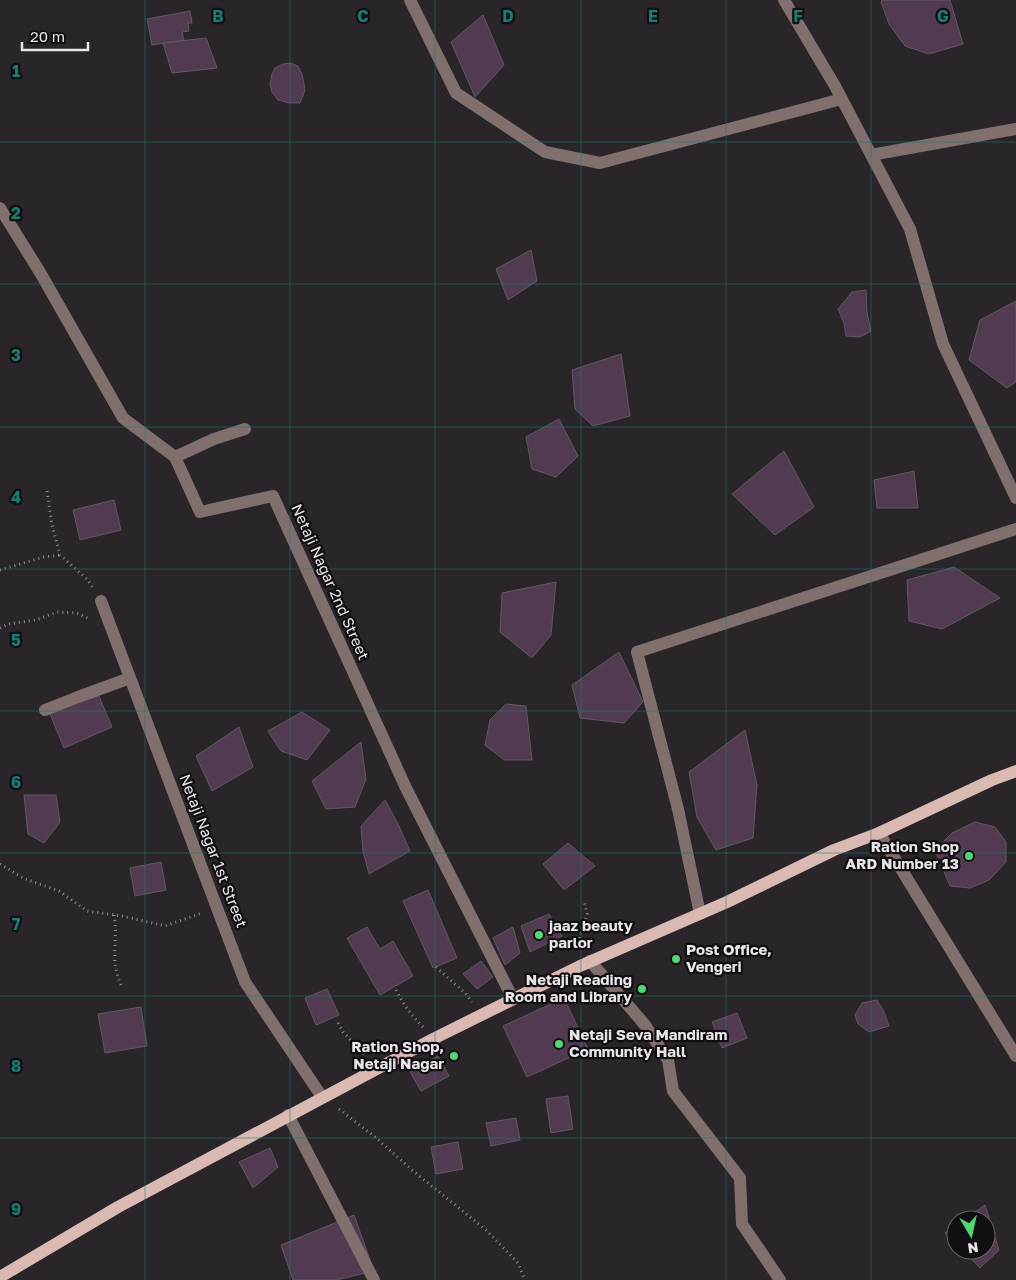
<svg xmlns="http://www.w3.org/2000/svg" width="1016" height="1280" viewBox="0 0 1016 1280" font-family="'Golos Text',sans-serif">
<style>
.building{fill:#523b51;stroke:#5f5a5f}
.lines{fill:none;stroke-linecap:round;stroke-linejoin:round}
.path{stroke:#908d90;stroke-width:3;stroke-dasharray:1 4;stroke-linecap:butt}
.minor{stroke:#806f6d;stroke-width:12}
.major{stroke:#dbb9b3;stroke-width:12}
.grid{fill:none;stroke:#1a7c74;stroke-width:1;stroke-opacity:0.55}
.poi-dot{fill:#54d672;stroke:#110f11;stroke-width:2}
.labels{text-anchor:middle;stroke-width:4.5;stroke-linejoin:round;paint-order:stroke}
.street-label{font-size:15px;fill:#e9e6e9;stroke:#110f11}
.poi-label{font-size:15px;font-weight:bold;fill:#e9e6e9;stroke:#110f11;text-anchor:end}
.grid-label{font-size:16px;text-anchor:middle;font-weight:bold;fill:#1a7c74;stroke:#110f11;stroke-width:4.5;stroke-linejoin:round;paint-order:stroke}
</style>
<rect width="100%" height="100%" fill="#292529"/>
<!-- building -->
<path class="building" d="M882 0H950L963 44 929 54 905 46 889 24 881 2Z
M190 11 192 23H188L189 31 182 32 184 40 152 45 147 19Z
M483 15 504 65 475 97 451 42Z
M206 38 217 68 172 73 163 43Z
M290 63 298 66 302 74 305 90 300 103H289L278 100 272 92 270 84 272 74 275 68 283 64Z
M531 250 537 281 508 300 496 269Z
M866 290 867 313 871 331 860 337 846 336 844 323 838 309 852 292Z
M1016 301V382L1007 388 969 360 980 320Z
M621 354 630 416 593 426 575 409 572 370Z
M559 419 578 456 556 477 532 469 526 437Z
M784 451 814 507 775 535 732 494Z
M914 471 918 508H877L874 480Z
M114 500 121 530 80 540 73 510Z
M954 567 1000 598 942 629 909 621 907 580Z
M556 582 551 635 532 658 500 632 502 593Z
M619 652 643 702 624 723 580 718 572 685Z
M98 694 112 727 64 748 50 714Z
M506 704 526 706 532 760H504L485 745 490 720Z
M302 712 330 730 307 760 281 751 268 731Z
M239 727 253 767 212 791 196 756Z
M745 730 757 785 753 838 716 850 697 817 689 772Z
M361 742 366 779 355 807 326 809 312 781Z
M24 795H56L60 822 44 843 28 834Z
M385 800 398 824 410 851 369 874 363 851 361 826Z
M975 822 995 827 1006 842V862L989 880 970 888 950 886 935 850 952 833Z
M568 843 595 866 564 890 543 864Z
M161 862 166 890 135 896 130 868Z
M428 890 457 958 433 968 403 901Z
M549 914 562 936 530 952 521 926Z
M367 927 380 949 393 941 413 976 380 995 347 938Z
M513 927 520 953 505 965 493 938Z
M481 961 493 977 477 989 463 974Z
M327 989 339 1015 316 1025 305 998Z
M564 998 588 1049 527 1077 503 1026Z
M877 1000 884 1012 889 1026 869 1032 858 1024 855 1015 862 1003Z
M141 1007 147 1046 105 1053 98 1014Z
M737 1013 747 1038 722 1048 712 1022Z
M438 1056 449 1076 421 1091 410 1072Z
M568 1096 573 1129 551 1133 546 1099Z
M516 1118 520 1140 491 1146 486 1123Z
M458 1142 463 1169 436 1174 431 1147Z
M270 1148 278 1167 253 1188 239 1162Z
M985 1205 999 1250 980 1268 963 1250H986V1220H964Z
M354 1215 374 1271 336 1280H293L281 1245Z
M956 1225V1243L945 1233Z"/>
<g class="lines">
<!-- path -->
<path class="path" d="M47 491 52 525 60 555 88 580 93 588
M0 570 44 557 60 555
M0 628 8 624 36 620 57 612 77 613 89 619
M0 864 23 878 59 891 87 911 122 916 165 926 202 913
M114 915C117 932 114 948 115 964 116 972 119 980 122 988
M578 948 581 932 587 914 584 900
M436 967 466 994 472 1002
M396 990C403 1004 411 1015 423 1027
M338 1023 343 1032 366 1056
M339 1109 375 1137 412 1170 486 1230 518 1263 525 1280"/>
<!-- minor -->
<path class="minor" d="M410 0 456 93 545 152 600 163 842 99
M784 0 835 86 910 229 943 344 1016 498
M871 155 1016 129
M0 208 41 274 123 418 175 457 200 512 273 496 406 788 513 999
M175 457 214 439 245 429
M101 601 245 982 322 1097
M45 710 78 697 130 678
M879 833 1016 1056
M700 914 678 809 637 652 1016 529
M590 961 645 1025 668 1060 673 1091 740 1178 742 1224 780 1280
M288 1115 374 1280"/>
<!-- major -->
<path class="major" d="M0 1277 118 1207 433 1039 580 966 727 902 834 850 879 833 992 780 1016 771"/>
</g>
<!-- grid -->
<path class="grid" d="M145 0V1280M290 0V1280M435 0V1280M581 0V1280M726 0V1280M871 0V1280M0 142H1016M0 284H1016M0 427H1016M0 569H1016M0 711H1016M0 853H1016M0 996H1016M0 1138H1016"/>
<!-- markers -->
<g class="poi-dot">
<circle cx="969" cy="856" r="5"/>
<circle cx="539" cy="935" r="5"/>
<circle cx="676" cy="959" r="5"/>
<circle cx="642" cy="989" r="5"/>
<circle cx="559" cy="1044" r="5"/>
<circle cx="454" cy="1056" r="5"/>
</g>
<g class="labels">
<!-- street labels -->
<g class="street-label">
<text transform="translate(330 582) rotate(66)" y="5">Netaji Nagar 2nd Street</text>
<text transform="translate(213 851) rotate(69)" y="5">Netaji Nagar 1st Street</text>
</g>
<!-- poi labels -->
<g class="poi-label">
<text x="959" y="852">Ration Shop<tspan x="959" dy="17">ARD Number 13</tspan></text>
<text x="549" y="931" text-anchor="start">jaaz beauty<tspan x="549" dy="17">parlor</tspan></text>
<text x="686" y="955" text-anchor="start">Post Office,<tspan x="686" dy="17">Vengeri</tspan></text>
<text x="632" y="985">Netaji Reading<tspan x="632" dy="17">Room and Library</tspan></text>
<text x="569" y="1040" text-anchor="start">Netaji Seva Mandiram<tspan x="569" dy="17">Community Hall</tspan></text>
<text x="444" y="1052">Ration Shop,<tspan x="444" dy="17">Netaji Nagar</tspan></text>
</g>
</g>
<g class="grid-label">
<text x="218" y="22">B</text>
<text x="363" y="22">C</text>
<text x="508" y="22">D</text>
<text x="653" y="22">E</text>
<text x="798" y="22">F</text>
<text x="943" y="22">G</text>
<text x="16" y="77">1</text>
<text x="16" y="219">2</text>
<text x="16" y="361">3</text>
<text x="16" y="503">4</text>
<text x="16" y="646">5</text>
<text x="16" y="788">6</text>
<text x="16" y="930">7</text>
<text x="16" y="1072">8</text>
<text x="16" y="1215">9</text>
</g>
<!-- north arrow -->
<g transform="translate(971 1235) rotate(171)"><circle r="24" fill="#110f11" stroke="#676567"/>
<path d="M0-4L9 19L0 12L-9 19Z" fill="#54d672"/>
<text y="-8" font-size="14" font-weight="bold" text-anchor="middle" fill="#e9e6e9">N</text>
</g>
<!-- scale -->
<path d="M22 42v8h66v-8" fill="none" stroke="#e9e6e9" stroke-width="2.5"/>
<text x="30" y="42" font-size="15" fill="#e9e6e9" stroke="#110f11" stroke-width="4" paint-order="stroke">20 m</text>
</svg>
